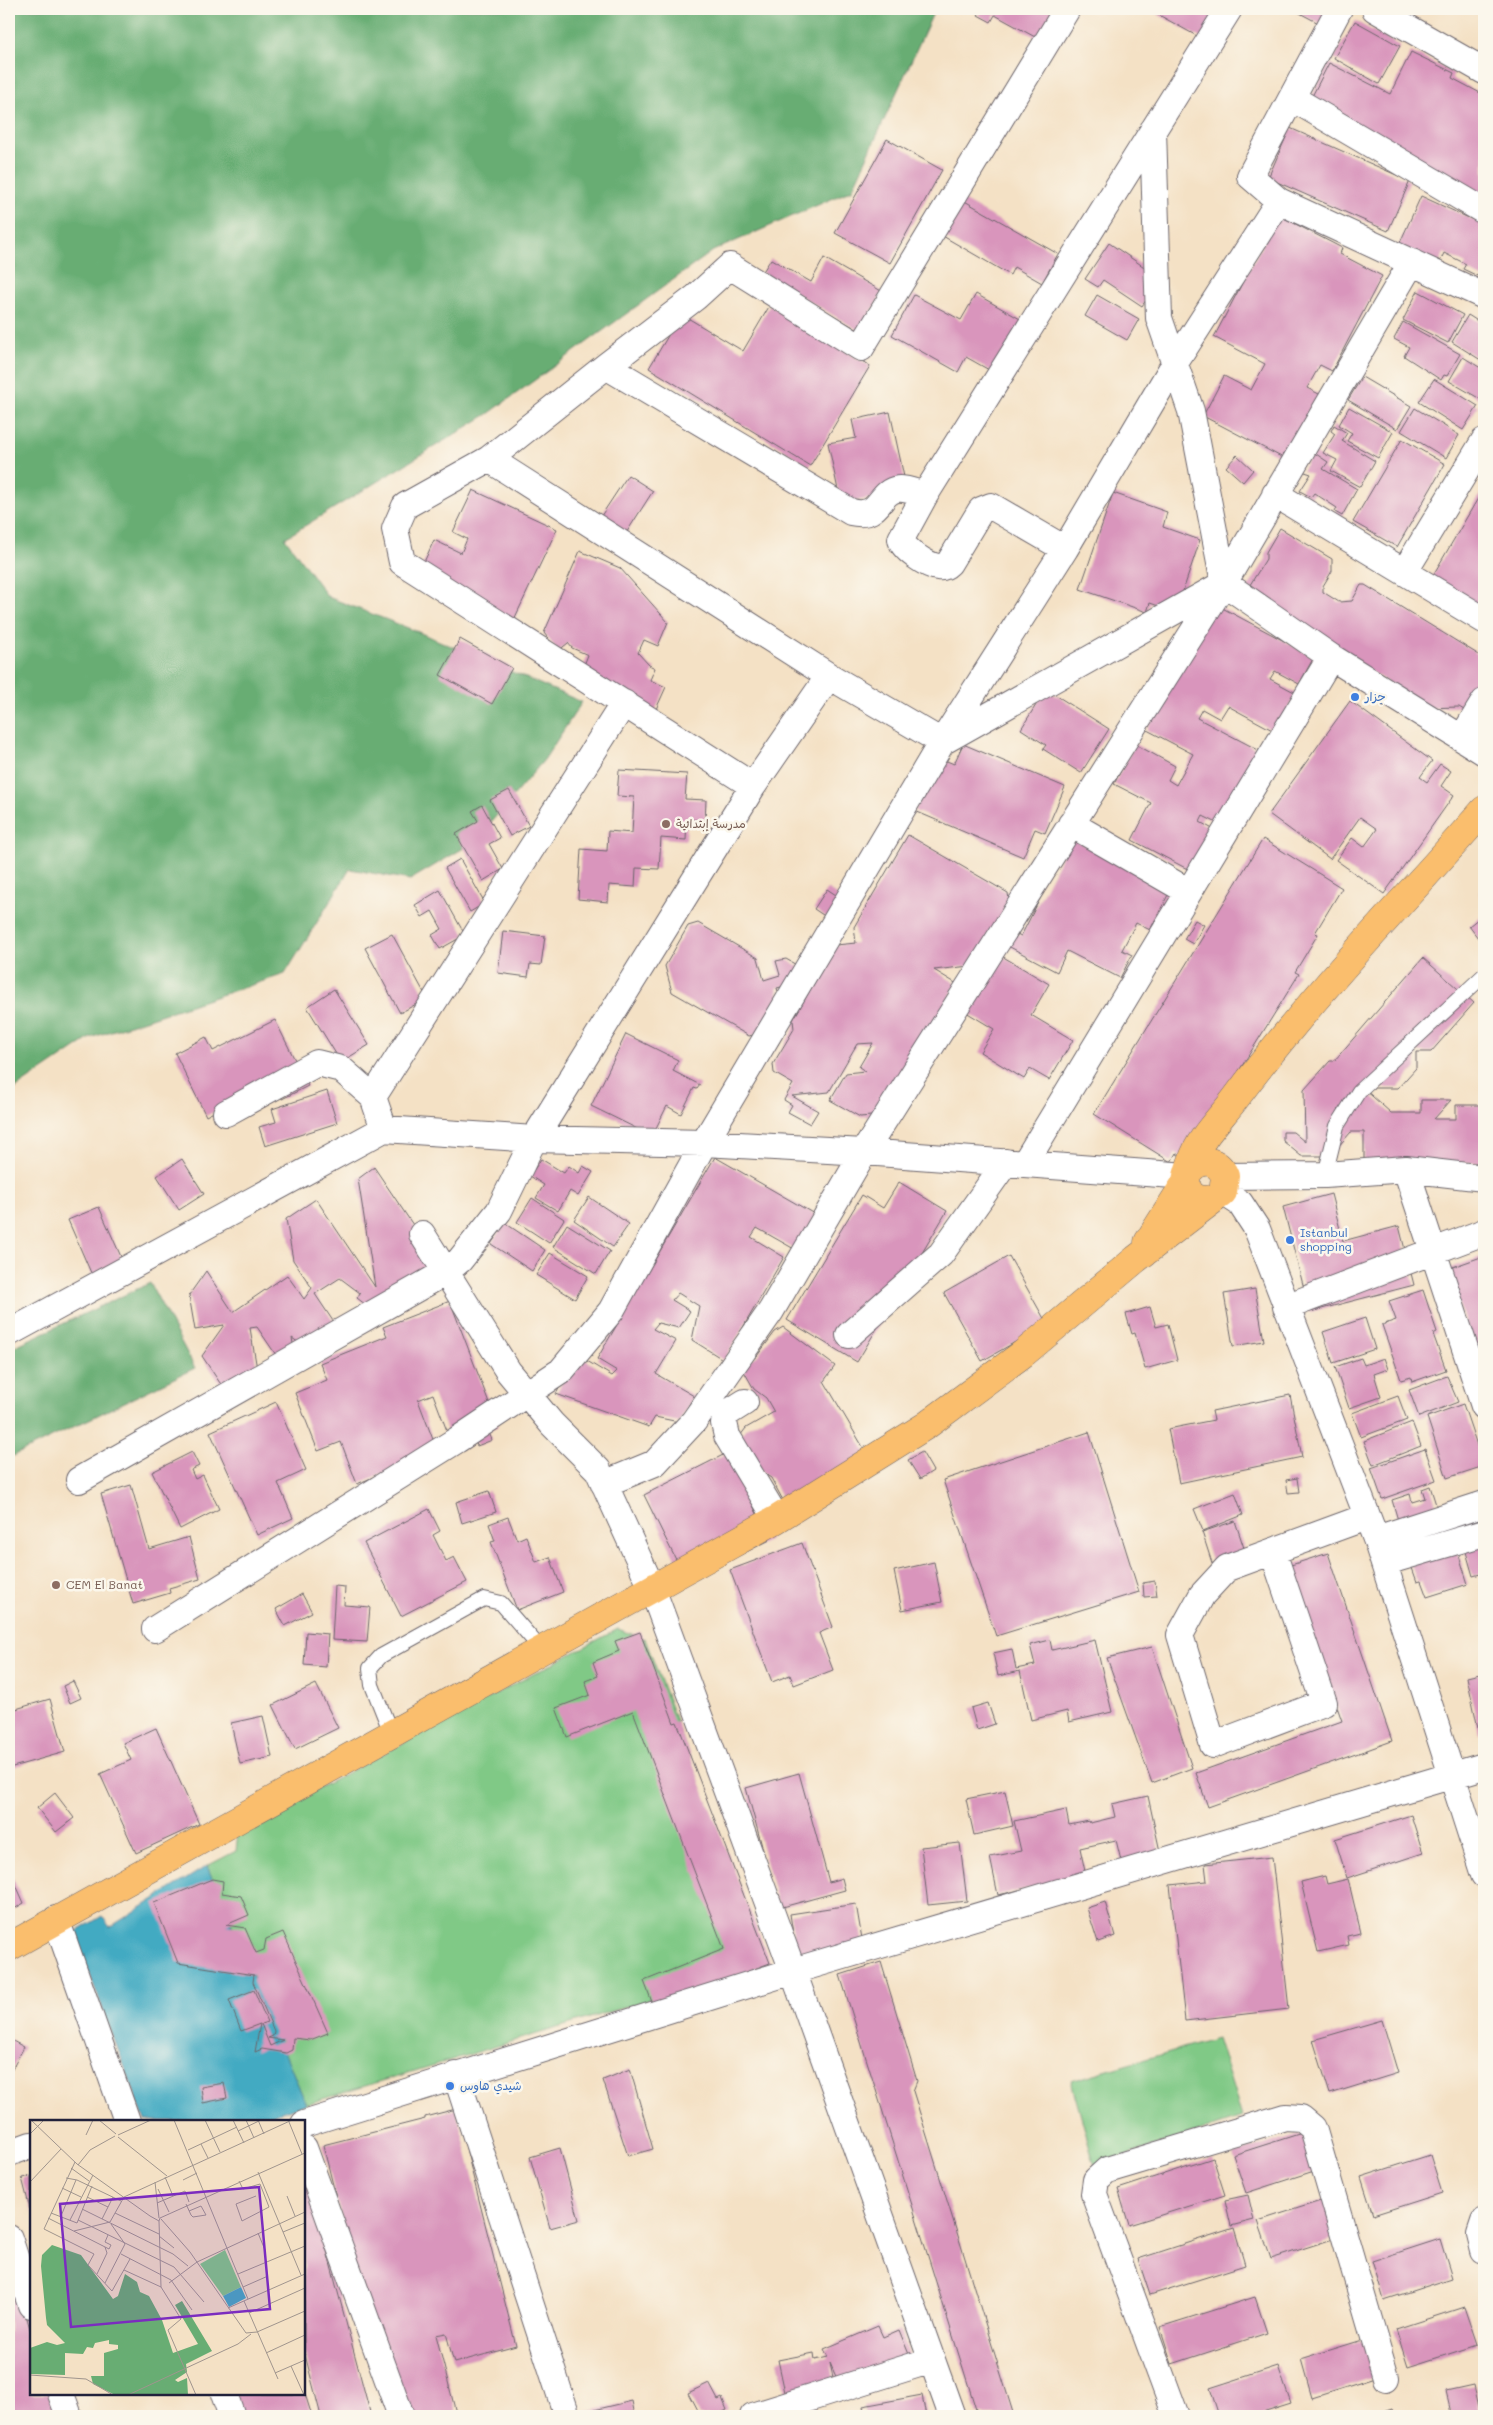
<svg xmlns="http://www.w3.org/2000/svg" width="1493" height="2425" viewBox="0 0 1493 2425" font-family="Mali,'Playpen Sans Arabic',sans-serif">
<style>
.green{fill:#80c986;stroke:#517660}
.forest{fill:#68ad73;stroke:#456857}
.water{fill:#43aac2;stroke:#32667e}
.building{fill:#d995bc}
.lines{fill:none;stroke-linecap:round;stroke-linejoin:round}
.service-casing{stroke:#6c656b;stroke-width:16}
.minor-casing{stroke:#6c656b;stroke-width:28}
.primary-casing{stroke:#6c656b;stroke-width:29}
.service{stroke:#fff;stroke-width:14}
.minor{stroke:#fff;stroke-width:26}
.primary{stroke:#fabe6d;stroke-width:28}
.shop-dot{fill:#3f7fe0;stroke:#fbf7ec;stroke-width:2}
.education-dot{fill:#8d6e63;stroke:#fbf7ec;stroke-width:2}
.labels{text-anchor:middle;stroke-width:5;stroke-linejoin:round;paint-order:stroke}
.shop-label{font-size:12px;fill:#366cbe;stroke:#fbf7ec;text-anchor:start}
.education-label{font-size:12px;fill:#785e54;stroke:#fbf7ec;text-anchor:start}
.inset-road{fill:none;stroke:#a0958e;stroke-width:1}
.view{fill:#7b2cbf;fill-opacity:0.15;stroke:#7b2cbf;stroke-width:2.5}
.inset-edge{fill:none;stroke:#22223b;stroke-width:2.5}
</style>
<rect width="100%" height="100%" fill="#fbf7ec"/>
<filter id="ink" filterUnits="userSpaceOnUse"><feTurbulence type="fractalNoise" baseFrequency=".02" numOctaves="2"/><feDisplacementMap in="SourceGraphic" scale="10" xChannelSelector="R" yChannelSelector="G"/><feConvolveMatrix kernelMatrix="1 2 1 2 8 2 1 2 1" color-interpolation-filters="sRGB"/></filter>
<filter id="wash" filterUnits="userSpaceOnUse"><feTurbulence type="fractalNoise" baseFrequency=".0096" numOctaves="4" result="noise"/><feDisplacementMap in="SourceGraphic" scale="20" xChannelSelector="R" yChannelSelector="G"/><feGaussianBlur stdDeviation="1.12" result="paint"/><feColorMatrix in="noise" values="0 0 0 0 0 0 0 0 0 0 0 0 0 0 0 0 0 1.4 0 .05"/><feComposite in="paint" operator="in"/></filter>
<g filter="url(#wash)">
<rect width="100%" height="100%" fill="#f4e1c5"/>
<!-- green -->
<path class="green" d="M618 1629 645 1639 761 1945 646 2001 306 2104 207 1866 236 1851 238 1831Z
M1217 2038 1242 2117 1095 2166 1071 2081Z"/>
<!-- forest -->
<path class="forest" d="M9 9H935L852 190 713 251 488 414 285 538 328 597 416 631 582 702 544 760 474 842 410 880 350 869 285 974 90 1038 9 1093Z
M150 1283 195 1368 9 1458V1349Z"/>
<!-- water -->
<path class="water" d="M207 1866 306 2104 253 2121H145L74 1933 102 1916 110 1927Z"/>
<g id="blocks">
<!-- building -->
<path class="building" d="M982 9H1072L1055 48 995 15 991 22 978 15Z
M1148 9H1221L1215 46Z
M1295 9H1328L1326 27 1294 10Z
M1355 21 1400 46 1379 84 1334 58Z
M1411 52 1454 73 1452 78 1484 95V197L1307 106 1329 63 1390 94Z
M1290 128 1410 181 1388 231 1268 178Z
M887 139 942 170 890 263 835 233Z
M1421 196 1484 225V279L1463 269 1466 264 1444 253 1438 266 1398 247Z
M961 199 1058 254 1042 283 1014 267 1010 275 941 235Z
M1278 215 1342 248 1340 254 1382 276 1332 371 1320 365 1307 388 1321 395 1287 460 1203 416 1224 376 1251 390 1265 364 1214 337Z
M1109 243 1153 273 1145 286 1152 291 1142 306 1103 280 1098 287 1085 279Z
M824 258 883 292 860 331 762 273 771 259 811 282Z
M1418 291 1463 315 1448 343 1403 320Z
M976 294 1036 328 1007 380 966 357 958 372 892 335 914 295 961 320Z
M1097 295 1139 319 1127 340 1085 316Z
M770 305 870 366 810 466 649 368 681 314 743 351Z
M1468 315 1484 325V362L1452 342Z
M1403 322 1460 354 1447 376 1444 375 1441 380 1404 356 1409 347 1394 339Z
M1463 357 1484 370V396L1482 400 1449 381Z
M1362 377 1411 406 1397 429 1348 400Z
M1434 379 1478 406 1463 430 1419 402Z
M1349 407 1393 432 1378 458 1347 441 1352 433 1339 425Z
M1415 408 1459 435 1446 458 1401 431Z
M890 412 909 500 866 499 841 504 828 443 856 438 852 420Z
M1334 425 1347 433 1342 441 1375 461 1360 487 1331 471 1337 460 1323 453 1335 434 1331 431Z
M1402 439 1445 464 1397 547 1353 522Z
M1313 452 1328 462 1323 469 1357 489 1342 516 1335 512 1337 508 1314 493 1311 497 1300 491 1311 474 1302 471Z
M1237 455 1253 470 1243 482 1226 467Z
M628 475 653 491 623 538 597 522Z
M1484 488V614L1429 582Z
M473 490 557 529 510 628 420 571 434 540 461 553 467 539 453 532Z
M1113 493 1167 512 1163 527 1200 540 1176 612 1150 603 1147 612 1080 589Z
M1280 528 1332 559V571L1323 586V592L1339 602 1352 601 1361 585H1365L1484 658V700L1474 716 1459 707 1425 708 1248 588 1266 559V552Z
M580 551 620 568 668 622 658 646 644 640 638 653 649 665 655 668 650 680 666 687 652 718 582 670 588 655 572 648 568 643 558 651 544 633Z
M1213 603 1314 657 1299 684 1275 671 1270 679 1296 693 1276 732 1228 706 1220 719 1202 709 1197 718 1268 755 1223 826 1203 816 1200 822 1218 832 1197 874 1132 840 1151 803 1114 784 1135 744 1175 766 1168 780 1176 785 1193 754 1147 730Z
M460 639 512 668 492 704 440 675Z
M1046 689 1109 729 1081 773 1043 749 1046 745 1021 729Z
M1350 701 1432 761 1420 777 1427 782 1440 764 1451 771 1441 786 1454 795 1384 894 1336 860 1352 838 1364 847 1377 829 1360 817 1330 859 1269 814Z
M963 744 1065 787 1045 833 1035 829 1023 857 915 811 937 757 954 764Z
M619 770 687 774 685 799 706 800 705 821 687 819 686 840 661 838 659 869 636 868 635 887 609 885 608 902 578 899 581 849 607 851 608 831 632 833 634 797 617 796Z
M509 790 529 826 510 836 490 800Z
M482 805 500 838 489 844 503 869 483 881 456 834 478 821 472 811Z
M908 835 1008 893 1009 900 979 965 934 970 957 984 882 1115 860 1117 830 1100 846 1073 865 1071 859 1067 873 1043 857 1044 829 1092 792 1096 818 1111 810 1124 788 1112 792 1105 784 1100 793 1084 774 1073 773 1064 794 1029 793 1020 836 945 856 943 854 927Z
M1071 838 1171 889 1150 930 1136 923 1122 950 1132 955 1120 978 1067 951 1057 972 1008 946 1015 933 1021 936Z
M1263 839 1342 888 1315 933 1318 934 1295 972 1299 974 1232 1082 1188 1162 1176 1153 1171 1162 1094 1114Z
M460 859 485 903 470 912 445 868Z
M1484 888V911L1479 892Z
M827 889 845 901 832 921 814 909Z
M440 890 465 935 440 949 432 935 442 929 432 911 422 917 415 905Z
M1484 914V946L1469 926Z
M1195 920 1204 925 1193 944 1184 939Z
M698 923 758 958 764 980 780 975 776 961 786 959 800 967 804 981 777 988 788 1027 777 1046 757 1034 749 1036 672 992 665 966 688 926Z
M503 931 545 936 541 965 530 964 528 977 498 973Z
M392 934 427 998 400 1013 365 948Z
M1000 955 1049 984 1031 1015 1073 1040 1049 1080 1030 1069 1024 1079 980 1052 994 1029 966 1012Z
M1423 958 1474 1003 1431 1052H1416V1068L1398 1088H1363L1391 1113H1421V1100H1451L1434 1119H1456V1105H1484V1163H1381L1364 1166V1132H1351L1330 1156H1301L1283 1141V1132H1293L1305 1142 1304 1090 1330 1061H1334Z
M334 989 369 1045 341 1062 307 1007Z
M275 1020 308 1086 282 1099 276 1087 254 1091 206 1116 175 1053 206 1037 213 1051Z
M626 1034 678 1060 673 1071 700 1085 697 1089 694 1088 681 1114 667 1106 652 1136 591 1106Z
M327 1091 337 1123 265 1146 259 1127 276 1122 272 1109Z
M715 1157 816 1215 796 1250 757 1228 751 1237 784 1257 724 1360 692 1340 699 1306 678 1293 672 1300 690 1311 679 1328 658 1323 653 1329 676 1341 656 1374 694 1396 679 1422 655 1417 649 1427 556 1394 577 1355 612 1376 617 1371 597 1359Z
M182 1159 204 1194 179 1210 157 1176Z
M541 1159 564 1173 569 1166 579 1173 583 1166 593 1172 578 1196 570 1191 558 1211 536 1198 544 1185 530 1176Z
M374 1167 444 1271 379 1315 357 1298 360 1293 340 1278 315 1294 343 1336 311 1351 292 1338 297 1365 287 1371 257 1327 250 1328 257 1369 228 1389 220 1383 202 1356 224 1325 195 1330 189 1295 206 1271 233 1312 287 1275 304 1299 312 1288 293 1260 286 1219 316 1199 375 1287 358 1179Z
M899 1182 947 1211 857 1362 787 1320 862 1195 883 1208Z
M1331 1194 1343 1241 1399 1226 1414 1285 1310 1312 1283 1207Z
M589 1197 629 1224 613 1247 574 1220Z
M532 1198 564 1219 549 1243 517 1222Z
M99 1207 126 1268 95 1282 68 1220Z
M505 1223 545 1250 532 1271 491 1244Z
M567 1224 610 1251 596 1274 553 1247Z
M550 1253 588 1276 575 1299 536 1275Z
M1009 1256 1047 1324 982 1361 944 1293Z
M1484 1256V1355L1477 1358 1447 1269Z
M1255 1289 1264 1341 1233 1346 1224 1294Z
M1423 1290 1437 1332 1433 1334 1446 1370 1412 1382 1411 1377 1401 1380 1382 1325 1396 1320 1389 1301Z
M450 1301 498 1426 488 1430 492 1440 477 1446 473 1435 452 1444 433 1394 418 1400 437 1450 357 1484 341 1442 318 1451 295 1393 327 1380 320 1363 387 1336 383 1327Z
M1150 1307 1156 1327 1168 1324 1177 1360 1145 1369 1135 1333 1132 1334 1126 1314Z
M1365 1318 1375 1349 1333 1363 1323 1332Z
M783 1327 835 1366 824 1381 873 1464 784 1502 771 1478 761 1471 740 1436 746 1428 774 1412 766 1398 754 1389 741 1366 757 1356 775 1332Z
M1361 1358 1364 1365 1384 1358 1388 1369 1374 1374 1381 1397 1349 1408 1335 1367Z
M1447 1376 1458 1402 1419 1417 1409 1390Z
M1290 1395 1302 1457 1179 1483 1168 1429 1214 1420 1212 1411Z
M1398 1396 1407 1420 1361 1437 1352 1413Z
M276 1402 306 1470 278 1483 293 1518 257 1535 210 1432Z
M1463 1404 1484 1466 1447 1478 1427 1417Z
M1412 1422 1421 1446 1373 1465 1364 1441Z
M1089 1432 1139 1592 996 1636 943 1480Z
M1425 1449 1436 1480 1382 1499 1371 1468Z
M192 1452 199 1466 191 1470 195 1479 203 1475 219 1509 180 1529 152 1472Z
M922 1452 933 1471 920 1479 908 1460Z
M727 1453 770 1540 687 1582 644 1495Z
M1297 1478 1299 1492 1288 1493 1286 1480Z
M131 1485 149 1549 189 1537 200 1579 169 1588 170 1593 133 1604 101 1494Z
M1430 1486 1439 1514 1400 1527 1392 1500 1410 1494 1412 1502 1425 1498 1422 1489Z
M489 1491 496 1512 462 1523 456 1502Z
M1235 1493 1243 1515 1203 1531 1194 1509Z
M429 1509 440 1531 433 1535 446 1561 454 1557 467 1582 401 1616 364 1543Z
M508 1517 517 1540 526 1536 536 1562 550 1557 563 1592 517 1610 491 1542 495 1541 489 1524Z
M1235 1521 1246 1554 1213 1566 1202 1532Z
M1484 1539V1573L1473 1576 1464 1545Z
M802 1543 833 1627 819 1633 833 1670 794 1685 790 1675 772 1682 730 1570Z
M1457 1549 1468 1584 1427 1597 1421 1581 1417 1582 1411 1565Z
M1328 1553 1392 1741 1208 1807 1196 1773 1342 1721 1288 1566Z
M934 1562 942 1602 902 1610 894 1571Z
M1155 1581 1157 1596 1144 1597 1143 1583Z
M335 1586 345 1587 344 1605 370 1607 367 1642 332 1640Z
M302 1594 312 1612 285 1626 276 1609Z
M306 1632 328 1634 326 1667 304 1665Z
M640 1632 674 1723 677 1722 770 1963 733 1977 658 2018 644 1981 724 1949 633 1711 567 1737 556 1708 590 1695 585 1681 598 1676 593 1662 619 1651 615 1641Z
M1050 1640 1052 1650 1095 1640 1112 1712 1069 1722 1067 1711 1031 1720 1020 1671 998 1676 993 1653 1012 1649 1016 1669 1035 1665 1030 1645Z
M1152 1647 1192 1768 1152 1783 1107 1658Z
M1484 1673V1732L1479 1733 1467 1677Z
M73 1681 81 1698 70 1703 63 1686Z
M316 1684 338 1728 295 1749 273 1705Z
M50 1699 65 1752 9 1768V1711Z
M988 1703 995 1724 977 1730 971 1708Z
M263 1716 272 1757 240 1764 231 1723Z
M156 1728 199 1824 136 1853 100 1774 131 1760 123 1743Z
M799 1773 829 1882 842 1878 845 1890 779 1908 746 1788Z
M1005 1791 1013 1826 974 1835 966 1799Z
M55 1793 74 1818 56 1832 37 1808Z
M1148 1796 1162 1861 1123 1869 1116 1840 1080 1848 1086 1876 998 1895 990 1857 1021 1851 1014 1821 1066 1810 1069 1825 1089 1821 1090 1823 1115 1817 1112 1804Z
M1411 1815 1423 1853 1347 1878 1335 1839Z
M960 1843 967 1901 928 1905 921 1847Z
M1272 1857 1289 2009 1185 2021 1170 1885 1207 1881 1205 1864Z
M9 1869 24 1903 9 1912Z
M1325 1876 1327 1884 1348 1879 1361 1933 1347 1936 1349 1945 1318 1952 1301 1882Z
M212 1879 223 1881 222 1893 241 1896 249 1915 226 1925 245 1928 256 1953 264 1950 266 1939 283 1932 328 2033 310 2040 293 2038 292 2050 286 2053 262 2049 255 2052 260 2024 241 2031 229 2000 254 1990 267 2022 261 2024 270 2046 283 2040 268 2038 273 2036 274 2031 253 1982 254 1975 178 1963 154 1903Z
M1105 1902 1115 1936 1098 1942 1087 1908Z
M856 1904 866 1962 799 1972 790 1914Z
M881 1962 917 2081 913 2091 1014 2416H978L840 1975Z
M1382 2020 1398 2073 1330 2094 1313 2040Z
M9 2039 24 2047 9 2075Z
M630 2069 653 2149 628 2156 603 2080Z
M224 2083 227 2098 203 2103 201 2087Z
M456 2109 516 2346 454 2363 446 2333 436 2335 456 2413 441 2416H391L323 2145 425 2119V2117Z
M1302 2133 1314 2171 1246 2193 1233 2155Z
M560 2148 579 2220 550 2228 530 2157Z
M1430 2155 1442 2193 1373 2215 1361 2177Z
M1213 2158 1225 2195 1129 2225 1118 2189Z
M304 2165 371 2416H321L304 2351Z
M31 2176V2213L22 2178Z
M1248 2195 1254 2220 1231 2226 1225 2200Z
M1327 2199 1339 2237 1271 2259 1258 2221Z
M1234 2228 1245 2265 1150 2295 1138 2259Z
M1440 2239 1452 2278 1384 2300 1372 2261Z
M12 2267 31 2332V2394H49L56 2416H9V2269Z
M1255 2297 1267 2333 1172 2364 1160 2327Z
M1464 2307 1477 2345 1408 2367 1396 2329Z
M878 2326 883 2337 899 2330 913 2364 844 2395 830 2363 835 2387 786 2397 778 2360 814 2353 815 2360 828 2357 824 2349Z
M1369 2338 1381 2376 1312 2398 1301 2359Z
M1278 2366 1291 2404 1253 2416H1219L1210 2388Z
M709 2383 718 2400 722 2398 727 2410 715 2416H700L688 2393Z
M1473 2385 1480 2416H1452L1446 2391Z
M233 2394H305L312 2416H240Z
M922 2395 926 2416H865L863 2406Z
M632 2401 635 2416H569Z
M1392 2408 1394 2416H1368Z"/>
</g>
</g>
<g filter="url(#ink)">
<use href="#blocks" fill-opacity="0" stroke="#6c656b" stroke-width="1"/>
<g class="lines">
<!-- service casing -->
<g class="service-casing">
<path id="service" d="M1325 1175 1337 1126 1359 1091 1484 975
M391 1733 372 1685 370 1668 381 1656 484 1599 501 1603 541 1649"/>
</g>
<!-- minor casing -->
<g class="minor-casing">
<path id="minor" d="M1339 9 1250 176 1279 201 1484 296
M1375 9 1484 71
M1292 98 1484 211
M1153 130 1159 318 1191 411 1224 583 1331 657 1484 752
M606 366 851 512C882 519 877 492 898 489 906 488 917 493 925 495
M489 459 829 676 942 742 1221 585
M1275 494 1484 620
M1065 549 991 506 981 510 949 563C946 566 943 568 938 567 928 566 902 549 901 539L925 495 1229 9
M1405 571 1484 441
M1462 738 1484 702
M753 786 402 562 395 529 405 506 489 459 606 366 696 297 730 266 861 348 1067 9
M1071 824 1189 892
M226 1113 317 1063 341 1069 373 1097
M384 1129 373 1097 624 703
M1025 1163 1331 657
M1406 1169 1484 1406
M1225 1176 1325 1175 1406 1169 1484 1178
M1223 1192 1240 1203 1257 1229 1376 1539 1484 1875
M422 1234 508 1371 552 1424 598 1470 652 1588 793 1971 952 2416
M1286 1307 1484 1232
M9 1333 384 1129 534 1139 704 1143 864 1152 1187 1176
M849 1335 941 1254 1006 1162
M745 1402 726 1414 724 1423 727 1436 777 1519
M79 1480 446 1272 460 1260 499 1211 534 1139 753 786 829 676
M604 1484 655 1463 694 1421 771 1311 864 1152 1224 583 1412 262
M1376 1539 1484 1504
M1273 1552 1324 1703 1213 1745 1180 1635 1202 1595 1227 1568 1366 1517
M1384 1564 1399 1558 1484 1533
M155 1629 457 1440 561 1371 611 1311 704 1143 942 742 1065 549 1175 363 1279 201
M56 1919 127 2121
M456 2075 567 2416
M304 2124 793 1971 1484 1766
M304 2148 401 2416
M9 2153 31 2145
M1484 2222 1480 2234 1484 2250
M9 2238 31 2305
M61 2394 69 2416
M224 2394 232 2416
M753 2416 932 2360
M1176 2416 1094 2194 1096 2180 1107 2170 1285 2117 1301 2118 1313 2128 1386 2378"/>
</g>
<!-- primary casing -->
<g class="primary-casing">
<path id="primary" d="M1190 1170C1202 1157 1218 1160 1225 1176L1223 1192C1212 1204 1188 1203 1186 1182 1186 1176 1190 1167 1192 1161 1200 1137 1221 1118 1235 1099 1311 997 1400 905 1484 810
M1148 1242 1186 1182
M9 1947 777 1519 927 1425 1024 1353 1136 1259 1213 1200"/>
</g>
<!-- service -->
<use href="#service" class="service"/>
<!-- minor -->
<use href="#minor" class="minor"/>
<!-- primary -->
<use href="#primary" class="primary"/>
</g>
</g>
<!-- markers -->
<g class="shop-dot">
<circle cx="1355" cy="697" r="5"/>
<circle cx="1290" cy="1240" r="5"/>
<circle cx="450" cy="2086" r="5"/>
</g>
<g class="education-dot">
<circle cx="666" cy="824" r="5"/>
<circle cx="56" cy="1585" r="5"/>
</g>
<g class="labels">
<!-- shop labels -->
<g class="shop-label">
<text x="1365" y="701">جزار</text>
<text x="1300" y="1237">Istanbul<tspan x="1300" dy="14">shopping</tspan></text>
<text x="460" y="2090">شيدي هاوس</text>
</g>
<!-- education labels -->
<g class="education-label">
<text x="676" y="828">مدرسة إبتدائية</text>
<text x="66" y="1589">CEM El Banat</text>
</g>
</g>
<!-- overview -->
<g transform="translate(30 2120)">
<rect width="275" height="275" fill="#f4e1c5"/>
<path d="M195 130 211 167 193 176 170 144Z" fill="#80c986"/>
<path d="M22 125 51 135 83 179 88 176 95 154 107 162 110 172 119 176 132 200 143 233 168 224 145 185 152 181 182 231 156 244 157 252 145 260 148 262 157 258 158 275H85L63 264 61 256H74V233L88 229V225L79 224V220L65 223 63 228 57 227 53 234 35 233V255L0 254V228L17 222 27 225 35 223 17 205 16 198 11 146 12 135Z" fill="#68ad73"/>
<path d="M211 167 216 178 199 187 193 176Z" fill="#43aac2"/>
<path class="inset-road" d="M1 0 47 44 120 96 129 101 130 98M69 0 86 14M144 0 218 179M175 0 190 32M203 0 214 23M216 0 224 18M228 0 234 14M259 2 272 34M208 11 231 0M1 13 14 0M56 15 63 0M88 15 121 0M88 17 137 56M171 24 178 38M158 30 207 7M45 42 14 109 64 134 58 145 82 171 100 139M48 45 60 30 85 16M41 48 59 61M228 52 271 155M135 57 143 76M36 58 47 60 91 81M153 60 167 53M209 61 213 69 230 64 239 87 212 101 206 84 226 76M0 62 31 29M125 62 129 98M32 68 51 77M128 69 139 92M257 76 265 96M57 77 78 87M127 83 155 71 159 82M156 84 161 95 163 97 176 95 171 86 159 91M52 89 143 134 158 146M21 93 47 103 62 66M85 93 129 114M31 96 46 60M18 98 79 129 81 125 75 122 78 115M130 98 275 33M72 99 83 77M131 99 160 132 216 213 227 212 275 191M40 100 63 55M48 100 144 147 174 182M129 101 131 167 151 199 138 210 166 275M44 111 80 102 94 77 262 0M253 112 275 103M228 113 235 130M129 116 144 128M91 134 141 160 162 190M94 150 131 167M67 154 77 133 75 127M208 154 275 126M75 163 95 124 81 104M139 163 167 142 275 92M213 167 238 156M214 181 248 259M198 188 275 154M219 193 275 168M236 233 275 215M261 246 274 275M245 253 275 240M0 255 56 259 83 275M98 275 208 224 221 214"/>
<path class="view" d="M229 67 240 189 41 207 30 84Z"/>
<rect width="275" height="275" class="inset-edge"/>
</g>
<!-- margin -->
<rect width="1493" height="2425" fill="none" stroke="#fbf7ec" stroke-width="30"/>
</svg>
